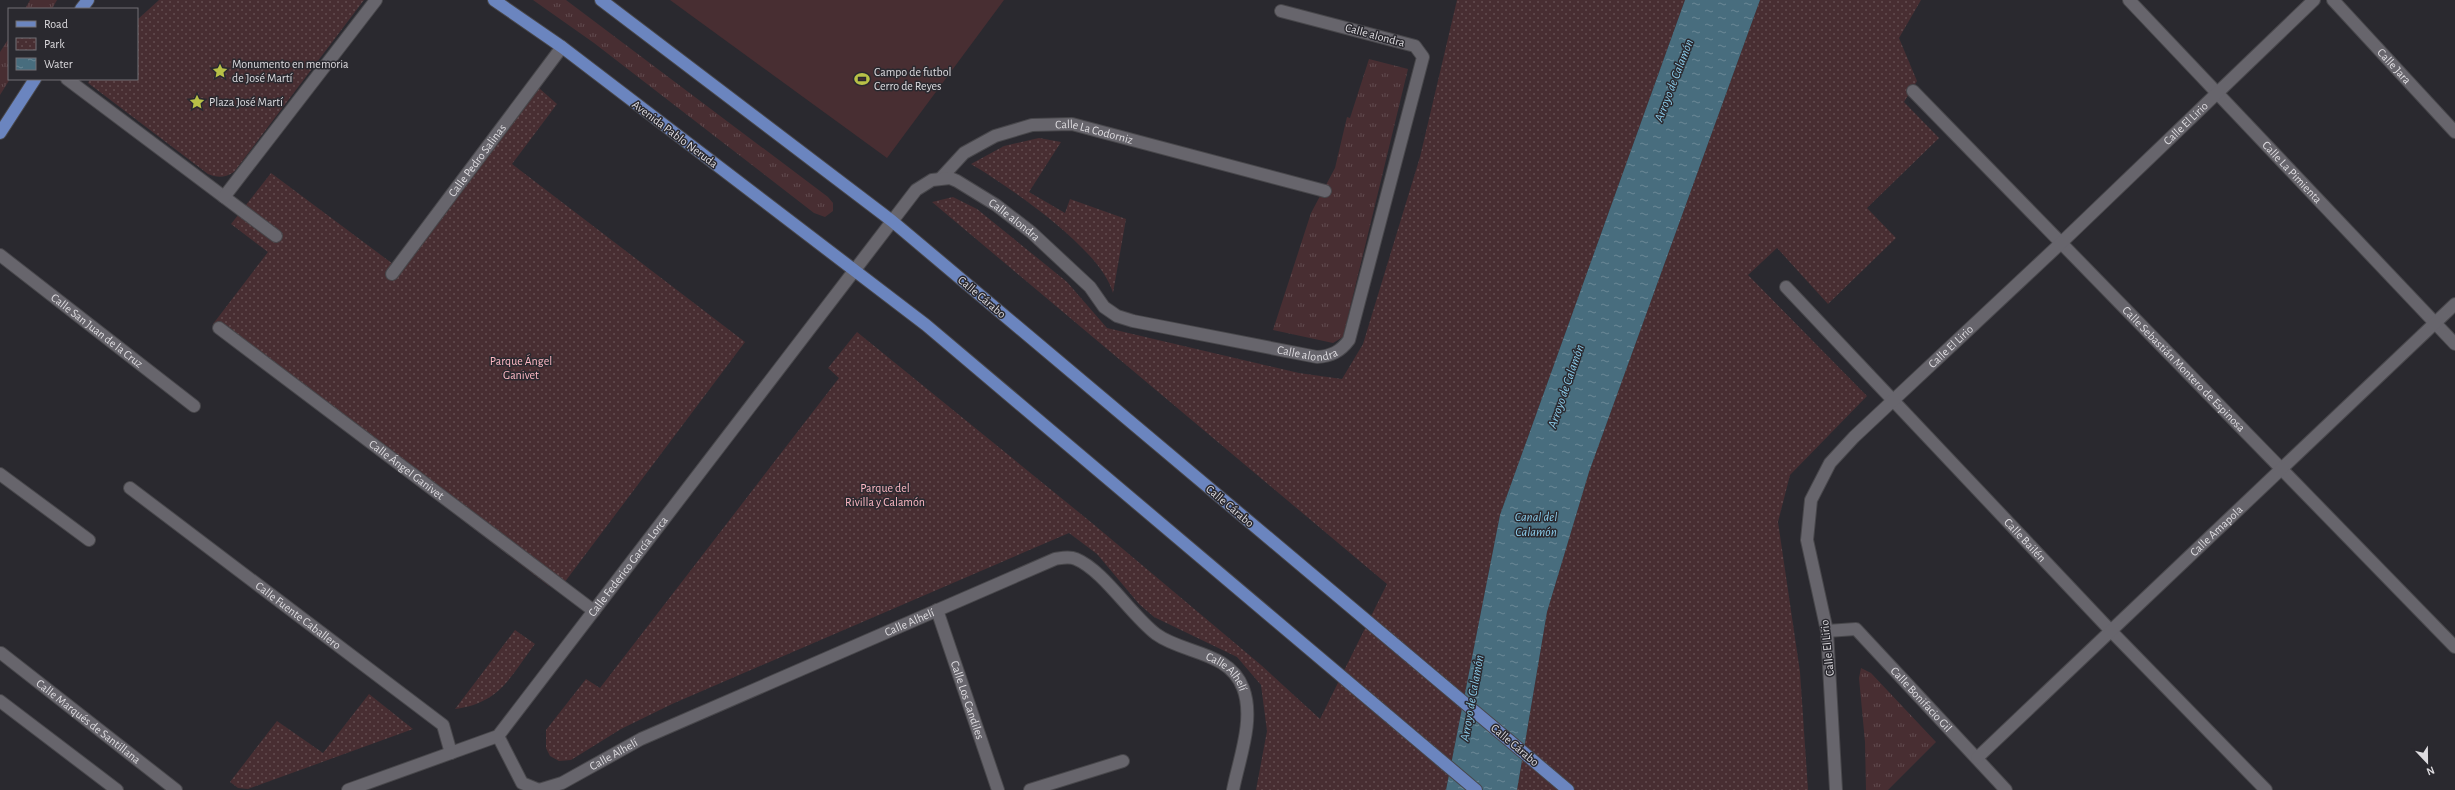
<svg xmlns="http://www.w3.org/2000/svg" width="2455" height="790" viewBox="0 0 2455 790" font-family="'Alegreya Sans',sans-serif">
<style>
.grass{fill:url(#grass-tufts)}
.park{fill:url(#park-dots)}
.pitch{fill:#482e32}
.water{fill:url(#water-ripples)}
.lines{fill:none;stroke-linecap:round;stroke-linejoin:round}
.minor-casing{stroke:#48474b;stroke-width:14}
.major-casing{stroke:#48474b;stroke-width:14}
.minor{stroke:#67656c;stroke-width:12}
.major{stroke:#6b85bf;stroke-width:12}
.labels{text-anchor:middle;stroke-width:3;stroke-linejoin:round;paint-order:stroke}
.street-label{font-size:12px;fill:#dedce0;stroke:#2a292f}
.poi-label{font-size:12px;fill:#dedce0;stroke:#2a292f;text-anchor:start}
.park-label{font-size:12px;fill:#feb9c4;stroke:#2a292f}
.water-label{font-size:13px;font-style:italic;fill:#8bcdec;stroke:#2a292f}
</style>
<defs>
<pattern id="grass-tufts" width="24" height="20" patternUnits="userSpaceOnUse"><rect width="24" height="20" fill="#482e32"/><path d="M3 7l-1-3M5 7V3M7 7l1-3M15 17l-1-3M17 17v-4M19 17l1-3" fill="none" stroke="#624c4f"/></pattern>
<pattern id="park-dots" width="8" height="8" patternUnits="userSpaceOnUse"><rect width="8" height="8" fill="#482e32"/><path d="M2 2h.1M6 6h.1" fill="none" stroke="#624c4f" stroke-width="1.8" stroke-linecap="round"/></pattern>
<pattern id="water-ripples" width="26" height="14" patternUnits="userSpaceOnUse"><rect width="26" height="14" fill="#486d7e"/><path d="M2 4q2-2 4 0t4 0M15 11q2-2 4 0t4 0" fill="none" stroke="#6b8896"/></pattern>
</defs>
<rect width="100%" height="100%" fill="#2a292f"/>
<!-- grass -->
<path class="grass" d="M30 0H57L52 9H25Z
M533 0H566L828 197 833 203V211L825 217 814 213 594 43Z
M9 38 10 79 0 95V52Z
M1369 59 1408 69 1343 337 1333 343 1273 330 1311 213 1335 168 1347 117 1350 118Z
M1861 668 1871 673 1936 742 1888 790H1866L1865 742 1859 678Z"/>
<!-- park -->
<path class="park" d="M159 0H364L234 172C224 178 218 178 208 174L88 83 90 79H137V20Z
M1457 0H1685L1500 515 1446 790H1256L1267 731 1261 685 1237 657 1154 617 1139 604 1097 554 1069 533 672 704 621 729 571 760 559 761 550 756 546 748V730L586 679 600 688 839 378 828 368 857 332 1092 523 1261 665 1320 719 1387 584 932 202 953 197 977 209 1067 282 1107 328 1299 373 1342 379 1363 344 1420 157Z
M1760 0H1921L1899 38 1917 81 1904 102 1939 138 1867 208 1896 238 1828 304 1777 248 1748 275 1867 396 1790 475 1778 522 1800 672 1808 790H1517L1547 612 1589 472Z
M531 81 557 104 512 164 745 342 561 587 549 586 213 330V324L268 252 231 224 271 173 393 264Z
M1039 138 1061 142 1029 192 1065 213 1070 199 1126 219 1113 293C1101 249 1011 188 971 164L1004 146Z
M515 630 535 644C510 677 500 703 455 709Z
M369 694 413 729 248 789 238 788 230 782 277 721 323 753Z"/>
<!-- pitch -->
<path class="pitch" d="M670 0H1004L887 158Z"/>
<!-- water -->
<path class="water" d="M1685 0H1760L1589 472 1547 612 1517 790H1446L1500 515Z"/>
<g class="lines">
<!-- minor casing -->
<g class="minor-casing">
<g id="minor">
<path id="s1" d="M2129 0 2455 344"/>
<path id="s2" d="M2333 0 2455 132"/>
<path d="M67 79 276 236"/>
<path id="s3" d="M1913 91 2455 647"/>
<path id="s4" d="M941 178 964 153 995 136 1032 125 1072 124 1325 191"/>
<path d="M224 197 376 0"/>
<path id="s5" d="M0 255 194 406"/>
<path id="s6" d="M392 274 562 47"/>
<path id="s7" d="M1786 287 2111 631 2266 790"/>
<path id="s8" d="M219 328 594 611"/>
<path d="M0 474 89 540"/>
<path id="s9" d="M130 488 443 725 451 753"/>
<path id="s10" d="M937 610 998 790"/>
<path id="s11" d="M1827 631 1856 629 2006 790"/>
<path id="s12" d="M1 653 176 790"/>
<path d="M0 701 117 790"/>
<path d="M498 736 522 783 539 790"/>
<path id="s13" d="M1977 758 2455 304"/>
<path id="s14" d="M348 790 498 736 916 190 932 180 950 178 957 181 996 205 1031 232 1090 287 1104 307 1117 316 1133 321 1317 357C1331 356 1340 352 1349 340L1423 57 1415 46 1281 11"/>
<path id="s15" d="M539 790 562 783 641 739 1055 559C1062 558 1069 556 1076 559 1103 570 1131 615 1156 634 1183 654 1229 651 1243 688 1255 719 1239 759 1233 790"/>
<path d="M1030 790 1123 761"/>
<path id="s16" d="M1836 790 1827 631 1807 540 1811 500 1830 463 1854 437 2061 243 2314 0"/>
</g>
</g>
<!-- major casing -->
<g class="major-casing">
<path id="major" d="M494 0 562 47 926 325 1476 790
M601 0 892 221 1568 790
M81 9 88 0
M0 133 35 79"/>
</g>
<!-- minor -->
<use href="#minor" class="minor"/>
<!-- major -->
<use href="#major" class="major"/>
</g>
<!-- icons -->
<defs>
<g id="sight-bare" transform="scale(1.2)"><path d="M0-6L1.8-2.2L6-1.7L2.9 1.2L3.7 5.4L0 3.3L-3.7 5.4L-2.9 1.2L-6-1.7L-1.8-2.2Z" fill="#b8c147" stroke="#2a292f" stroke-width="2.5" paint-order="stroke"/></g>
<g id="stadium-bare" transform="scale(1.2)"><path d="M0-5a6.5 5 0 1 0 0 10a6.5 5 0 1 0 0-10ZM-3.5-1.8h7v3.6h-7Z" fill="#b8c147" stroke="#2a292f" stroke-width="2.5" paint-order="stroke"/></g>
</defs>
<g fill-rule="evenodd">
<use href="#sight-bare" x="220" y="71"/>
<use href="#stadium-bare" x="862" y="79"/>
<use href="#sight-bare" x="197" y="102"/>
</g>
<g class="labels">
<!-- street labels -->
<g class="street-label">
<text transform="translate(1375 35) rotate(15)" y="4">Calle alondra</text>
<text dy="4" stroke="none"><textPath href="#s2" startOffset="90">Calle Jara</textPath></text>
<text dy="4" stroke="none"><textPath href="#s16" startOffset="826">Calle El Lirio</textPath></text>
<text dy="4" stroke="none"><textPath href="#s4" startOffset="171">Calle La Codorniz</textPath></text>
<text transform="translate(675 134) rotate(37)" y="4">Avenida Pablo Neruda</text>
<text dy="4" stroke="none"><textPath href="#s6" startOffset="142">Calle Pedro Salinas</textPath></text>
<text dy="4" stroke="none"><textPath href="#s1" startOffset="237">Calle La Pimienta</textPath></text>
<text dy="4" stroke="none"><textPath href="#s14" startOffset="961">Calle alondra</textPath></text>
<text transform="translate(982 297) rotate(40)" y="4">Calle Cárabo</text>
<text dy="4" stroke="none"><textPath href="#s5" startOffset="123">Calle San Juan de la Cruz</textPath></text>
<text dy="4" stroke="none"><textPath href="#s16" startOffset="502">Calle El Lirio</textPath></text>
<text dy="4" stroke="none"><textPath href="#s14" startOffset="1297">Calle alondra</textPath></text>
<text dy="4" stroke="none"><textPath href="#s3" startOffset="388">Calle Sebastián Montero de Espinosa</textPath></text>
<text dy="4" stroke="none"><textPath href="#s8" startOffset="235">Calle Ángel Ganivet</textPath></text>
<text transform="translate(1230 506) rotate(40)" y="4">Calle Cárabo</text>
<text dy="4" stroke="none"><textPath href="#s13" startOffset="330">Calle Amapola</textPath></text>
<text dy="4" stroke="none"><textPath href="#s7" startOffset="348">Calle Bailén</textPath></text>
<text dy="4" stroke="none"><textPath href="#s14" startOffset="373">Calle Federico García Lorca</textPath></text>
<text dy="4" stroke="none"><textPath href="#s9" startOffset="211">Calle Fuente Caballero</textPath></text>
<text dy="4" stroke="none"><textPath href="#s15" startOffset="407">Calle Alhelí</textPath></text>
<text transform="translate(1827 648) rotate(-96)" y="4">Calle El Lirio</text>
<text dy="4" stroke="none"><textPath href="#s15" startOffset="779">Calle Alhelí</textPath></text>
<text dy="4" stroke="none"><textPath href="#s11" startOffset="125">Calle Bonifacio Gil</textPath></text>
<text dy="4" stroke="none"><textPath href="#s10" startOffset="95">Calle Los Candiles</textPath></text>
<text dy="4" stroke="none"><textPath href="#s12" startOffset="111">Calle Marqués de Santillana</textPath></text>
<text transform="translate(1515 745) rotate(40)" y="4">Calle Cárabo</text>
<text dy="4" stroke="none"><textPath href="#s15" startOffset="83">Calle Alhelí</textPath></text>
</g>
<!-- poi labels -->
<g class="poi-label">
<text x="232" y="68">Monumento en memoria<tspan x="232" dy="14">de José Martí</tspan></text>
<text x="874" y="76">Campo de futbol<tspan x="874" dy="14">Cerro de Reyes</tspan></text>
<text x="209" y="106">Plaza José Martí</text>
</g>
<!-- park labels -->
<g class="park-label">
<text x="521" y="365">Parque Ángel<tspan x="521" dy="14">Ganivet</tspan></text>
<text x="885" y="492">Parque del<tspan x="885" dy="14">Rivilla y Calamón</tspan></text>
</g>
<!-- water labels -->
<g class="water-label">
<text transform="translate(1673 80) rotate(-69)" y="5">Arroyo de Calamón</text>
<text transform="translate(1565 386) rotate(-71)" y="5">Arroyo de Calamón</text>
<text x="1536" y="521">Canal del<tspan x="1536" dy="15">Calamón</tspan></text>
<text transform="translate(1471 698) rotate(-80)" y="5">Arroyo de Calamón</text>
</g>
</g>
<!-- legend -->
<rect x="8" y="8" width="130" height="72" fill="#2a292f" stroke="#727176"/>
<rect x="16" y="21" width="20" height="6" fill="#6b85bf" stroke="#727176"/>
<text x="44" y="28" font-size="12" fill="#dedce0">Road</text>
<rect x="16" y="38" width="20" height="12" fill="url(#park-dots)" stroke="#727176"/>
<text x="44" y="48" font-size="12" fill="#dedce0">Park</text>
<rect x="16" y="58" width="20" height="12" fill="url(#water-ripples)" stroke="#727176"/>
<text x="44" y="68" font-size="12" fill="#dedce0">Water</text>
<!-- north arrow -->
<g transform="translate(2427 762) rotate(158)" stroke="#2a292f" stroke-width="3" paint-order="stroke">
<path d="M0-3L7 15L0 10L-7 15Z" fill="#dedce0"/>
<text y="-6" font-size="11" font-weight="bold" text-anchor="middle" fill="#dedce0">N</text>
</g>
</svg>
